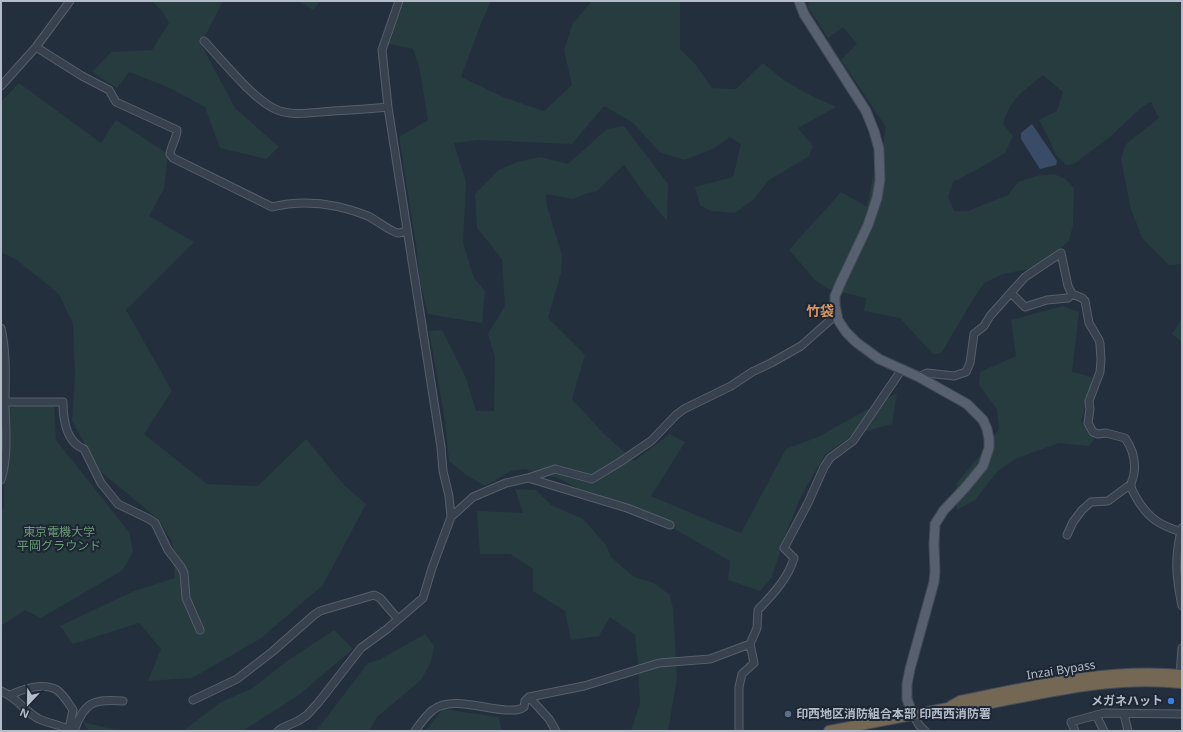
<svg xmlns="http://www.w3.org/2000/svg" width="1183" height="732" viewBox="0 0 1183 732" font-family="'Noto Sans','Noto Sans JP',sans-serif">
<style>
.green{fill:#263c3f}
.water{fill:#394c67}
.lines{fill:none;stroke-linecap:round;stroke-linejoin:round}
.minor-casing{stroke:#565f6c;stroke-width:9}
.major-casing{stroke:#414a57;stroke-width:11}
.highway-casing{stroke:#434c59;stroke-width:12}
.minor{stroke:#38414e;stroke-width:7}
.major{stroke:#56606e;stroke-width:9}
.highway{stroke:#746855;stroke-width:10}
.shop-dot{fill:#3f7fe0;stroke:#1d2633;stroke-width:1.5}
.service-dot{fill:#5c6f8a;stroke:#1d2633;stroke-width:1.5}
.labels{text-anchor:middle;stroke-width:4;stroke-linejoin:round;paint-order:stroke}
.park-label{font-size:12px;fill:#6b9a76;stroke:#1d2633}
.street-label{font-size:12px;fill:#b4bcc9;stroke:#1d2633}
.poi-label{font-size:12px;font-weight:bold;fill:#b4bcc9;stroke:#1d2633;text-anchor:end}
.quarter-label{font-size:14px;font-weight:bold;fill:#d59563;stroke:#1d2633}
</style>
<rect width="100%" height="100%" fill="#242f3e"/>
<!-- green -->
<path class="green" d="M152 1H223L201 44 235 108 279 147 266 159 220 148 205 107 170 88 129 72 117 88 92 72 111 52 152 50 169 23 161 10Z
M299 1H321L313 10Z
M404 1H491L482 21 461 77 503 97 544 111 572 85 564 50 573 23 592 1H680V49L696 65 712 88 736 89 763 63 785 81 810 95 836 107 798 128 813 146 809 156 769 180 753 200 735 213 711 211 700 205 695 187 733 177 741 144 730 137 713 149 684 160 660 152 632 122 604 106 572 144 478 140 454 143 466 182 463 243 474 278 485 291 482 323 428 314 419 279 417 251 399 137 428 120 419 66 413 49 389 44Z
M809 1H1174L1182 3V264L1169 265 1142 238 1130 206 1121 159 1126 144 1159 118 1151 102 1143 106 1111 136 1074 164 1066 165 1056 155 1051 143 1039 120 1057 111 1063 92 1043 75C1023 92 1011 97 1003 124L1013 136 1005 153 985 165 953 182 948 197 954 211H968L1008 195 1018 182 1036 176 1054 174 1065 179 1074 188 1073 225 1069 241 1048 259 1029 269 1003 274 984 283 972 301 942 352 934 355 900 318 864 311 866 298 826 288 815 280 789 250 841 192 867 207 872 181 882 152 886 127 841 60 857 44 843 27 828 38 808 7Z
M19 83 101 143 116 120 168 154 164 189 149 216 194 242 126 310 172 391 144 434 207 484 258 486 306 439 345 486 366 504 323 585 260 639 192 678 148 681 161 649 139 623 73 644 60 626 134 591 175 578 172 541 157 518 101 472 72 421 75 377 73 324 59 294 17 260 1 252V102Z
M624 126 668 184 667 221 647 197 624 165 597 191 588 193 573 199 546 194 547 206 562 255 561 273 548 318 585 355 572 399 602 432 634 461 670 434 685 442 651 496 715 523 741 533 786 449 818 437 897 393 892 424 852 435 825 455 802 494 786 533 772 577 760 591 728 580 730 561 678 531 609 506 560 479 525 469 511 471 485 486 466 475 449 461 445 420 429 331 442 330 466 378 476 411H494L495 357 488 334 505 306 502 259 477 228 475 194 499 170 517 162 540 157 568 164 607 129Z
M1063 306 1079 312 1072 372 1092 377 1090 391 1081 422 1095 438 1089 446 1059 443 1015 459 997 472 975 500 957 510 956 484 982 453 999 429 997 409 979 385 980 372 1016 356 1011 320Z
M1182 318V342L1172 334Z
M5 402H54L56 440 129 532 133 552 123 570 41 618 25 610 1 626V510L4 508Z
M515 489 536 490 551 505 583 519 606 545 611 557 634 577 654 583 670 595 673 609 677 678 668 731H631L640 703 638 663 635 635 610 617 599 636 571 640 565 611 533 591V569L510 554H480L477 511 523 513Z
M334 630 353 649 299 695 242 731H183L221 702 253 688 287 661Z
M425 634 434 646 431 662 421 680 377 717 369 731H316L368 663 379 660Z
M443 709 499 717 502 731H425Z
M83 722 120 731H89Z"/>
<!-- water -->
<path class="water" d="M1032 124 1057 161 1056 165 1040 169 1021 139V133Z"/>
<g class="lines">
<!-- minor casing -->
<g class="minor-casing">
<path id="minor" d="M204 41C222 60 252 98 275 109 292 117 314 112 333 111 351 110 369 109 388 107
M36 47 82 76 109 90 116 102 177 130C177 138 171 146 170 154L173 158 272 207C304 199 338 204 368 216 376 220 391 232 398 233 401 233 405 231 407 231
M1 86 36 47 70 1
M1011 293 1025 307 1047 300 1068 298 1072 294
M1 328C7 355 5 381 5 408 6 432 8 457 1 480
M919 377 927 373 954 376 966 372 970 363 974 334 984 326 990 316 1025 277 1061 253 1068 286 1072 294 1082 298 1085 301 1089 323 1099 340 1100 344 1101 360 1100 372 1089 401 1090 409 1088 423 1093 432 1098 434 1106 433 1125 438C1132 448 1136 460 1134 473 1134 477 1131 481 1131 485 1131 490 1135 495 1137 499 1149 519 1160 525 1181 532
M5 402H63C63 419 66 442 84 449L101 483 118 504 149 519 155 523 168 550 181 567 184 573 186 598 200 630
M528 478 555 469 592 479 620 462 651 441 676 415 684 409 731 386 752 372 771 363 801 346 837 314
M451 517 473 497 506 483 528 478 627 508 670 525
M1182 528C1174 557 1176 577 1182 606
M1067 535 1073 522 1082 510 1091 502 1108 501 1131 484
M1180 675 1182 648
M1 691C18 698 24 711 39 719 50 724 62 725 72 731
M10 695C23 689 43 682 57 690 64 695 68 703 73 710L69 729
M529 697 549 719 556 731
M193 700 237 679 272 652 314 615 320 611 374 595 380 598 398 619
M1124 714 1128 731
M913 715 919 725 925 731
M1096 715 1104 731
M74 731C84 702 93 699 123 701
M278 731 282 728 298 721 307 715 318 703 361 648 387 629 423 598 432 568 451 517 449 496 443 471 441 447 388 107 382 50 399 1
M415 731C420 724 426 715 433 710 451 696 484 709 506 710 513 710 519 711 524 707L525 701 529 697 584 686 659 663 710 659 750 644
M739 731V687L742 674 754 663 750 644 757 628 758 610C772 595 788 579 794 558L784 548 808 503 824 467 830 458 853 441 902 369
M1075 731 1071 722 1104 713 1182 714"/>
</g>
<!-- major casing -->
<g class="major-casing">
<path id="major" d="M799 1 804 14 866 111 874 131 879 149 880 180 877 198 868 225 841 282 835 296V305L838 320 846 332 856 342 879 359 919 377 967 404 983 420 987 429 989 439V448L983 466 964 489 944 510 935 524 934 544 935 572 934 582 910 669 907 684V699L913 715"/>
</g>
<!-- highway casing -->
<g class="highway-casing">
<path id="highway" d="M951 706 960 701C1033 686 1107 668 1182 675
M829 731 948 708H965C1040 695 1105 675 1182 683"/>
</g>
<!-- minor -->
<use href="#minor" class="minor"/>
<!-- major -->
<use href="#major" class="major"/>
<!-- highway -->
<use href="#highway" class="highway"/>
</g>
<!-- markers -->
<circle class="shop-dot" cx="1171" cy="701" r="4"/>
<circle class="service-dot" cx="788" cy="714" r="4"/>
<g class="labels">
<!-- park labels -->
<g class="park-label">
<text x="59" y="536">東京電機大学<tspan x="59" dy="14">平岡グラウンド</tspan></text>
</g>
<!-- street labels -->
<g class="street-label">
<text transform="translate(1061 670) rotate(-9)" y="4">Inzai Bypass</text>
</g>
<!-- poi labels -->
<g class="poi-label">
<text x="1163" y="705">メガネハット</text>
<text x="796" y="718" text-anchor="start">印西地区消防組合本部 印西西消防署</text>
</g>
<!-- quarter labels -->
<g class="quarter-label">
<text x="820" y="316">竹袋</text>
</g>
</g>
<!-- border -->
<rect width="1183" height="732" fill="none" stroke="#b4bcc9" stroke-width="4"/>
<!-- north arrow -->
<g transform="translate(28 704) rotate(202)" stroke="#1d2633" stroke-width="3" paint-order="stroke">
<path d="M0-3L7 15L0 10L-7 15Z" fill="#b4bcc9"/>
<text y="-6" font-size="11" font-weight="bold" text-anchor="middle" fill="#b4bcc9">N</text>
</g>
</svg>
